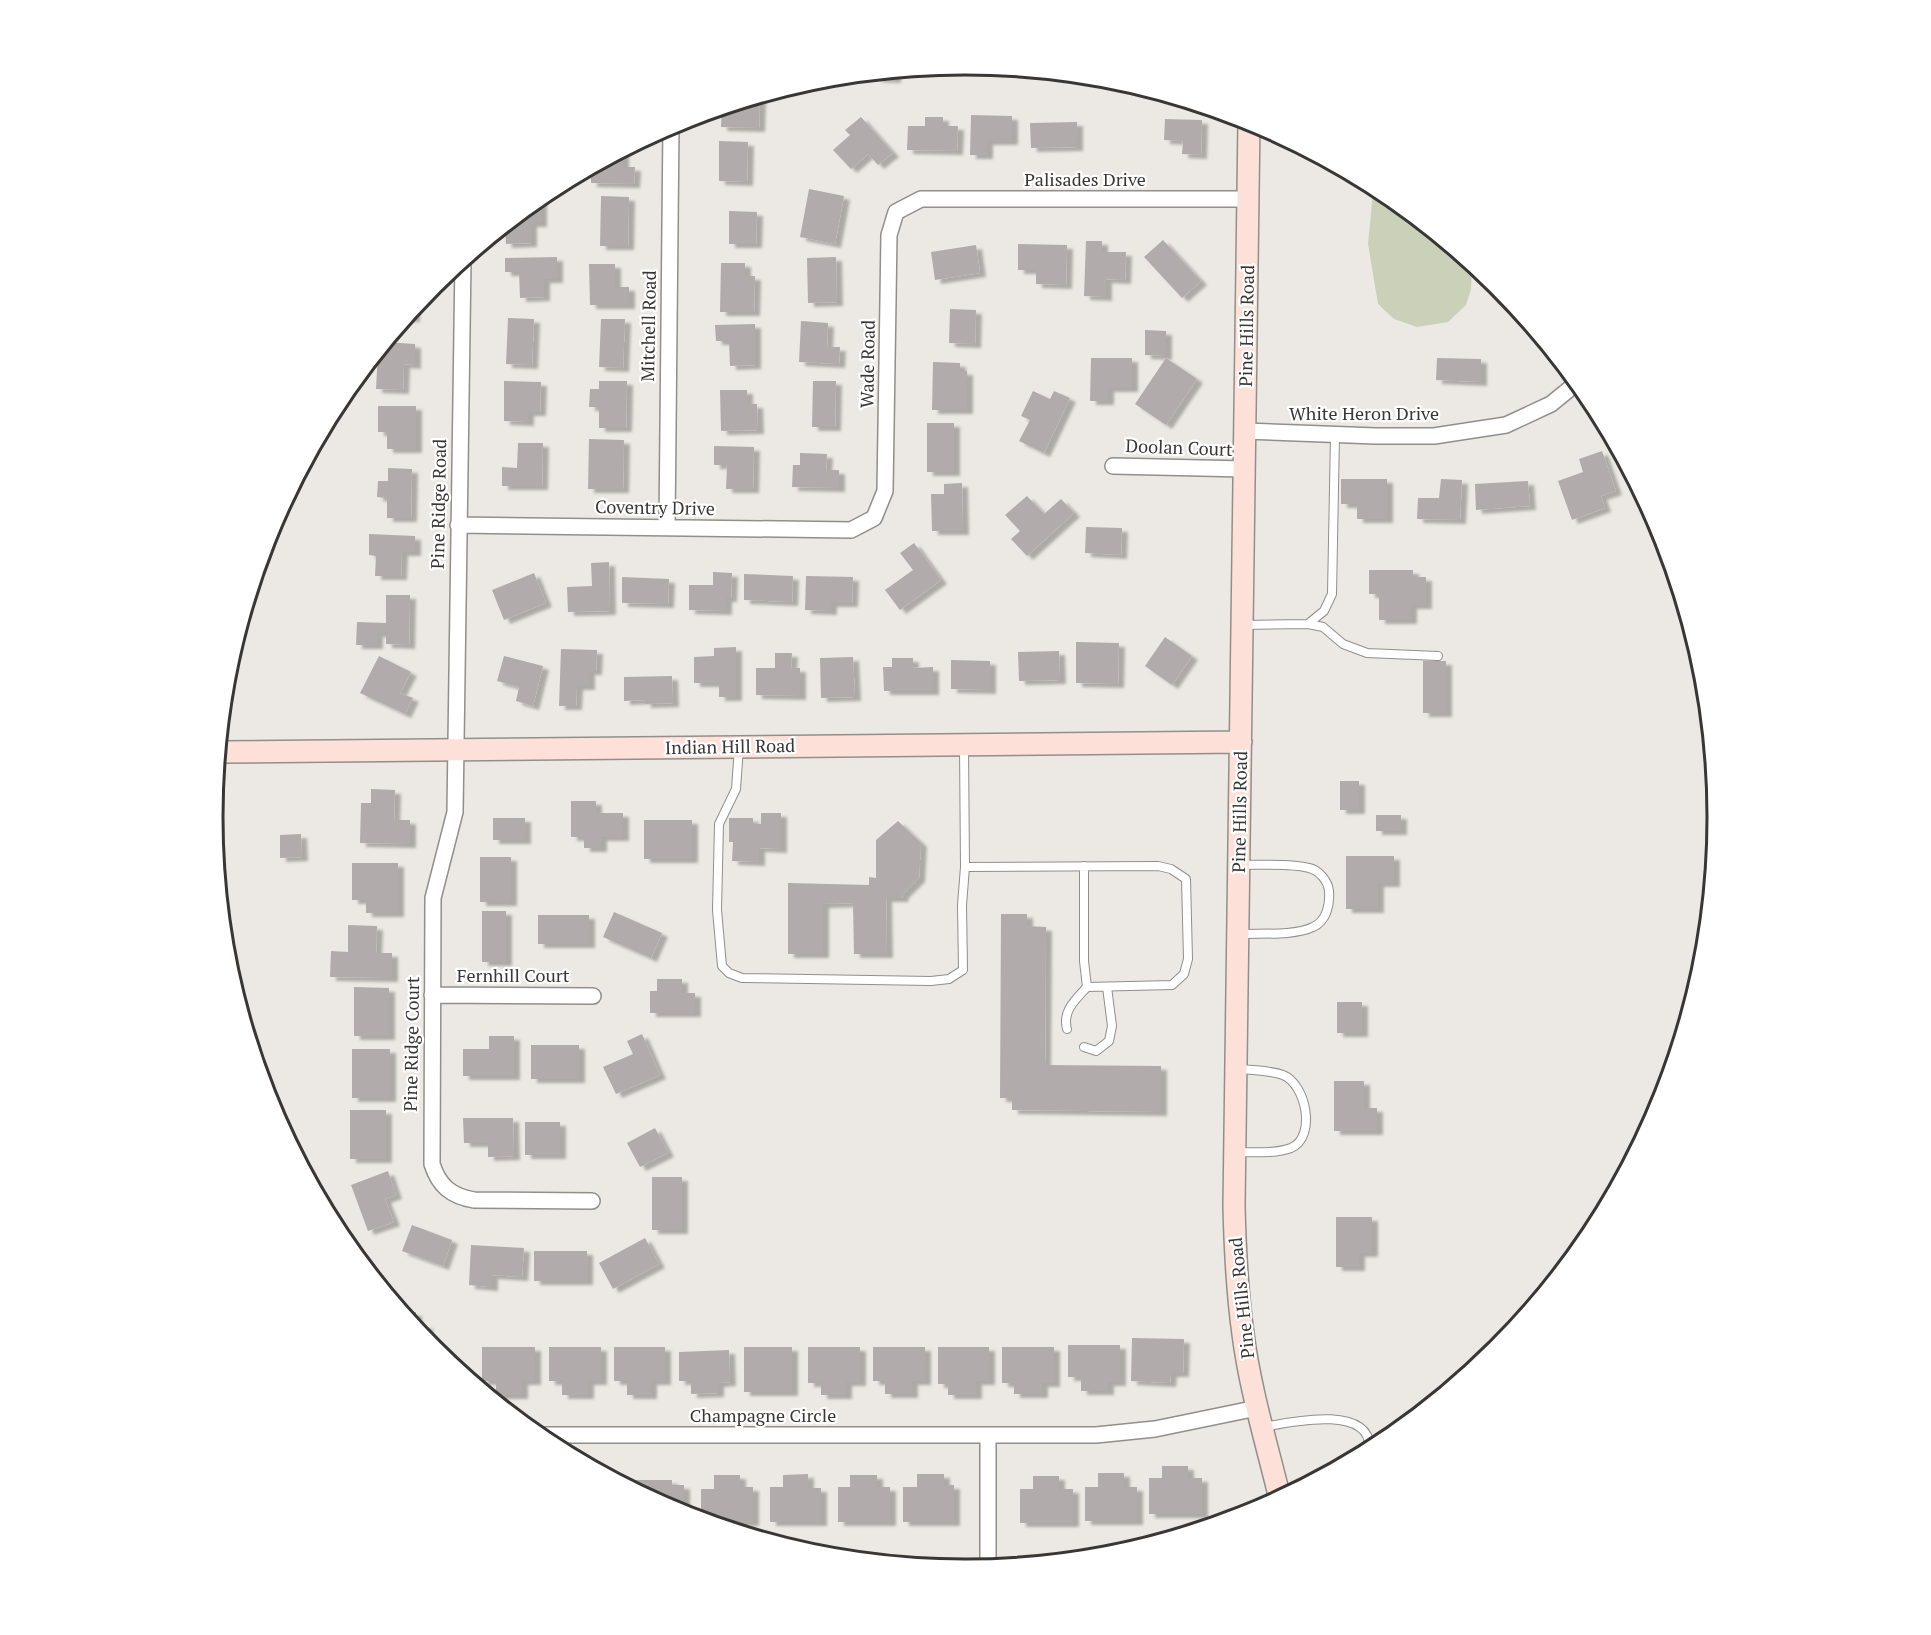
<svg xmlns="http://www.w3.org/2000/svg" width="1931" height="1635" viewBox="0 0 1931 1635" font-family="'PT Serif',serif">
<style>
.green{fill:#cbd1b8}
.building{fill:#b2abab;filter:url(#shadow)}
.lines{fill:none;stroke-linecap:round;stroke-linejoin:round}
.lane-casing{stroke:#928f8a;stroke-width:10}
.street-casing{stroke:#928f8a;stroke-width:18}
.secondary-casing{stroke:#928f8a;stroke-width:24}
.lane{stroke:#fff;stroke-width:8}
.street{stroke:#fff;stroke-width:15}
.secondary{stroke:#fde0d7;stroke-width:21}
.labels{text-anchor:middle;stroke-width:4.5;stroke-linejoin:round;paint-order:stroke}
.street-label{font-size:18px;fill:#393735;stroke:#fff}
.rim{fill:none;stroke:#393735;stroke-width:3}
</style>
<defs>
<filter id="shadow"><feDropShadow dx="6" dy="4" stdDeviation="1.5" flood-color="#0004"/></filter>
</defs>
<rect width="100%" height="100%" fill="#ece8e3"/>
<!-- green -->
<path class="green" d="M1377 188 1472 264 1471 289 1466 305 1448 322 1417 327 1394 319 1378 304 1368 244 1373 193Z"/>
<!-- building -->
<path class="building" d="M895 71V79L876 78V73Z
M760 97 759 128 721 127 722 108Z
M971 115 1012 116V141H987V155H970Z
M861 117 893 153 878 165 868 154 851 169 833 150 850 135 845 130Z
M925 117H943V126H958L957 151 907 150 908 126H925Z
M1165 119 1202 120 1201 155 1182 154 1183 141 1164 140Z
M1077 122V147L1031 148 1030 123Z
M719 141 748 142 747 182 719 181Z
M623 151V167H635L634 184 591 183V168Z
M809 189 844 196 835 244 800 237Z
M601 196 629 197 628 246H600Z
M541 197V223H531V243L506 244 505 226Z
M729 211 757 212 756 244H729Z
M1163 240 1201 281 1182 298 1144 257Z
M1086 241H1102V252H1126L1125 280 1106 279V297L1084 296Z
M1018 244 1067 245 1066 285 1036 284V270H1018Z
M976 245 980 273 935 280 931 252Z
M557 257V279H544V297L520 298 519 272H505V258Z
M836 257 837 302 808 303 807 258Z
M721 263H745V276H755L754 312H720Z
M589 264H615V287H629V305H590Z
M414 308V318H406L409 315Z
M950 309 976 310 975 344 949 343Z
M508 318 534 319 532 365 506 364Z
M601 319H625L623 368 599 367Z
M801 321 828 323 827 347H840L839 364 799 362Z
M755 324V365L730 366 729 341H716L715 325Z
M1145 330 1166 331V356L1145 355Z
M386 342 415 344V365L404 364 403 390 376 389 378 352Z
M1091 358H1132V388H1108V401H1090Z
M1166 358 1197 379 1166 425 1135 404Z
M1437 358 1481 359V382L1436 380Z
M933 362 960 363V371H967V410H932Z
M504 381 541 382 540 412H528V422L504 421Z
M599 381H627L626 428H599V407H589L590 389H599Z
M813 381H836L835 427H812Z
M720 390H747V404H757L758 430 721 431Z
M1033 391 1050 399 1054 391 1070 398 1044 453 1019 441 1030 420 1021 416Z
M378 406H416V449H387V432H378Z
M927 423H954V472H927Z
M589 439 624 440 623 489H588Z
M518 443H543L542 486H502V467L517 468Z
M714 446 754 447 753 489H726L727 465H714Z
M1602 451 1616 491 1601 496 1605 508 1572 520 1558 481 1583 472 1579 459Z
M800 453 827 454 826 470H839V488L792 487 793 465H800Z
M388 468 412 469 411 518H387V498L377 497 378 481H388Z
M1341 479H1387V519H1357V504H1341Z
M1441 479 1462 480 1460 520 1417 519 1418 498H1439Z
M1528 481 1530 506 1476 510 1475 484Z
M962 483 963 531H932L931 494H944V484Z
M1027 496 1044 514 1061 499 1074 513 1027 556 1011 539 1020 531 1005 515Z
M1086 527 1122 528 1121 555 1085 553Z
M369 534 415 536V552H402L401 576H375L376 556 369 555Z
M914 543 941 580 900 610 885 590 913 570 900 553Z
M609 562 610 611 568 612 567 587 592 586 591 563Z
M1369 570H1413V577H1426V605H1411V620H1379V594H1369Z
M713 572 732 573 731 598H726V611L689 610V585H713Z
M534 573 546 603 504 620 492 590Z
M744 574 793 576 792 602 744 600Z
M806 576 853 577 852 603H831V611L805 610Z
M622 577 669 579 668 604 622 603Z
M386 595H410L409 645 386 644V633H377V645H356L357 622 386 623Z
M1165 637 1192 656 1172 685 1145 666Z
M1076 642 1119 643 1118 684 1076 683Z
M736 647V697H719V683H694V657L714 656V648Z
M561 649 597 650 596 671H589V686H577L576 706H559Z
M1059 651 1060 680 1019 681 1018 652Z
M775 653H792L791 668H800V696L756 695V668H775Z
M379 656 411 672 400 693 413 698 405 714 360 693Z
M504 656 543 666 533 706 516 701 519 687 497 681Z
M853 657 855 697 821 698 820 658Z
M892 658H913V668L933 667V691H884L883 667H892Z
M951 660 990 661V690L951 689Z
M1423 661H1446V713H1423Z
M672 676 673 703 645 704V700L624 701V677Z
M1340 781H1359V810H1340Z
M371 789 395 790 394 820H410V844L360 843 361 803H371Z
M571 801H596V813H623V837H601V848H584V837H571Z
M761 813H781V849L759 848V862L732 861 733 842H729V818H753V823L761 824Z
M1376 815H1401V831H1376Z
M493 818H525V840H493Z
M644 820H692V859H644Z
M898 821 921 843 919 878 903 894 902 898H886L887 954H854L853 903 823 904V954H788V883L869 885V877L876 878V840Z
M301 834 302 857 280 858V835Z
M1346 856H1394V883H1378V909H1346Z
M480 857H511V902H480Z
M352 863H398V913H366V900H352Z
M482 911H506V962H482Z
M614 912 662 933 651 958 603 937Z
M1001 914H1027V926L1046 927 1045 1065 1161 1066V1112L1012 1110V1098H1000Z
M538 915H589V944H538Z
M348 925 377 926 376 953H392V978L330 977 331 951 348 952Z
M657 979H682V993H695V1013H650V991H657Z
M354 987 389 988V1036H354Z
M1337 1002H1362V1033H1337Z
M642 1034 660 1075 616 1094 603 1067 633 1054 627 1041Z
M489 1036H514V1076H463V1049H489Z
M531 1045H579V1079H531Z
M352 1049H390V1098H352Z
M1334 1081H1364V1108H1377V1131H1334Z
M350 1110H386V1159H350Z
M463 1118H513L514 1156 488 1157V1143H464Z
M525 1122H560V1155H525Z
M655 1128 668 1153 640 1167 627 1143Z
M388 1171 396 1195 385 1199 394 1222 368 1231 351 1185Z
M652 1177H682V1230H652Z
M1336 1217H1372V1253H1359V1267H1336Z
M412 1225 452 1240 443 1266 402 1251Z
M645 1238 659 1264 613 1289 599 1263Z
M471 1245 524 1248 522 1277 492 1275V1287L469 1285Z
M534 1251H587V1281H534Z
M402 1312H416V1325H427V1343Z
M1132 1338 1184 1339 1183 1373H1171L1170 1383 1131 1381Z
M1068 1345H1120V1382H1108V1391H1081V1377H1068Z
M482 1347H535V1381H522V1395H496V1381H482Z
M549 1347H601V1381H588V1395H562V1381H549Z
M614 1347H665V1381H651V1395H627V1381H614Z
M744 1347H792V1392H744Z
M808 1347H860V1382H846V1395H821V1383H808Z
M873 1347H925V1381H912V1394H885V1381H873Z
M938 1347H989V1381H976V1395H948V1384H938Z
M1002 1347H1054V1383H1042V1394H1014V1383H1002Z
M729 1350 730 1382 718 1383V1393L691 1394V1381H679V1352Z
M1162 1466H1188V1478H1202V1514H1149V1478H1162Z
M1098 1473H1124V1487H1137V1521H1085V1487H1098Z
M808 1474V1488H821V1522H770V1487H783V1475Z
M917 1474H944V1485H954V1522H903V1487H917Z
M714 1475H740V1487H753V1522H707L701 1520V1489H714Z
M850 1475H877V1487H890V1522H838V1487H850Z
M1033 1476H1059V1489H1073V1523H1020V1489H1033Z
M633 1480H672V1485H684V1515L633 1489Z"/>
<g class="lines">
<!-- lane casing -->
<g class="lane-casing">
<path id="lane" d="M1308 624 1324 611 1332 594 1335 435
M1244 625 1308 624 1323 627 1343 644 1367 653 1438 656
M964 746 965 867 1158 866 1171 869 1186 879 1188 959 1184 974 1172 985 1087 987 1084 961V866
M739 747 736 789 719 824 717 910 722 966 729 973 742 978 931 981 949 979 963 970 962 905 965 867
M1239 865C1258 865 1292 863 1309 868 1319 870 1328 881 1329 891 1330 904 1327 921 1313 927 1294 936 1261 933 1240 934
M1067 1029C1062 1011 1076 999 1087 987
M1084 1047 1096 1051 1109 1041 1112 1026 1107 987
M1236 1152C1253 1152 1275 1154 1291 1148 1317 1137 1306 1084 1283 1075 1269 1070 1251 1070 1237 1069
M1264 1427C1289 1422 1376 1403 1369 1452"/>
</g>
<!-- street casing -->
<g class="street-casing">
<path id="street" d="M463 260 455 812 433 898 432 1164C439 1186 451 1196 474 1200L592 1201
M1245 431 1376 436H1434L1506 425 1551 404 1578 382
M1113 466 1245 469
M458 525 851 530 874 518 885 491 889 235 896 212 921 199H1249
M667 527 671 125
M432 995 593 996
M537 1435H1096L1155 1429 1257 1408
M988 1435V1568"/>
</g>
<!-- secondary casing -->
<g class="secondary-casing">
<path id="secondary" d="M1249 121 1234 1206C1235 1248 1237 1291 1243 1334 1250 1389 1267 1445 1280 1499
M219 752 1241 742"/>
</g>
<!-- lane -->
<use href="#lane" class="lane"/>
<!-- street -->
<use href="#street" class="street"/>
<!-- secondary -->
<use href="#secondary" class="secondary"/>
</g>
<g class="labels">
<!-- street labels -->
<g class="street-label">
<text x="1085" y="186">Palisades Drive</text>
<text transform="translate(649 326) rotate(-89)" y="6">Mitchell Road</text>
<text transform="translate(1247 326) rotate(-89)" y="6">Pine Hills Road</text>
<text transform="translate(868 364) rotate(-89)" y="6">Wade Road</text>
<text x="1364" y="420">White Heron Drive</text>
<text transform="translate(1179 448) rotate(2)" y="6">Doolan Court</text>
<text transform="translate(439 504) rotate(-89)" y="6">Pine Ridge Road</text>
<text transform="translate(655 508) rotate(1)" y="6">Coventry Drive</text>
<text transform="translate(730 747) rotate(-1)" y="6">Indian Hill Road</text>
<text transform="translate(1240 812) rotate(-89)" y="6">Pine Hills Road</text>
<text x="513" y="982">Fernhill Court</text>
<text transform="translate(412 1044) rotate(-89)" y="6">Pine Ridge Court</text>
<text transform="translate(1242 1298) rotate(-96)" y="6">Pine Hills Road</text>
<text x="763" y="1422">Champagne Circle</text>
</g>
</g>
<!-- crop -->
<path d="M0 0H1931V1635H0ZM223 817a742 742 0 1 1 1484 0a742 742 0 1 1-1484 0Z" fill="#fff" fill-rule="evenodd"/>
<path class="rim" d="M223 817a742 742 0 1 1 1484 0a742 742 0 1 1-1484 0Z"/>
</svg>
